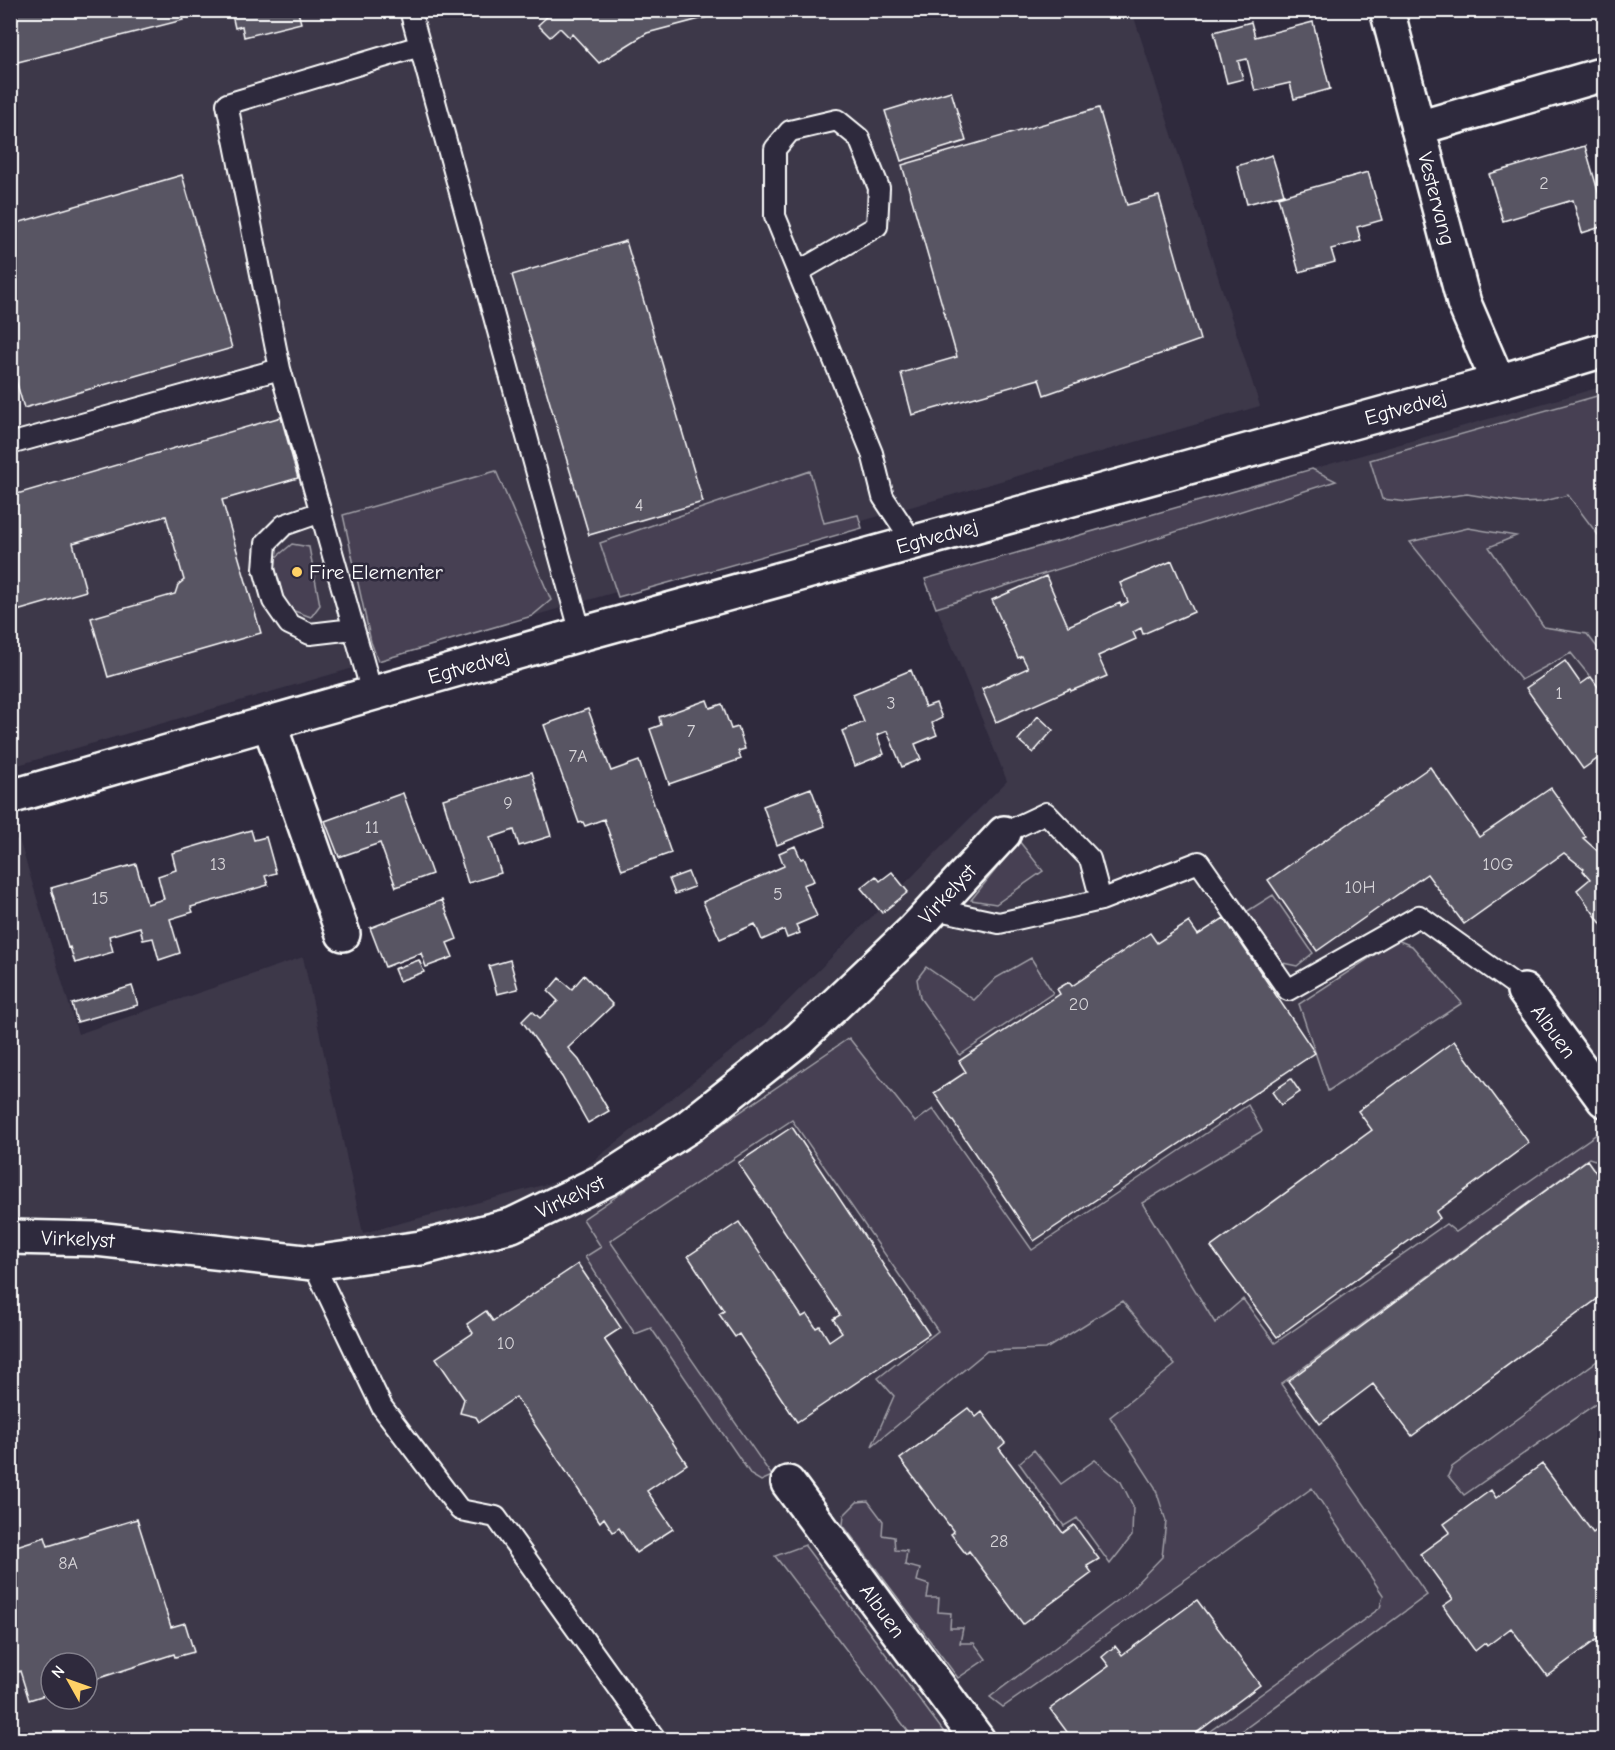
<svg xmlns="http://www.w3.org/2000/svg" width="1615" height="1750" viewBox="0 0 1615 1750" font-family="'Comic Neue',sans-serif">
<style>
.built{fill:#3c3749;fill-rule:evenodd}
.green{fill:#464152;stroke:#a2a0a8;stroke-width:1.5}
.building{fill:#595564;stroke:#fff;stroke-width:1.5}
.lines{fill:none;stroke-linecap:round;stroke-linejoin:round}
.lane-casing{stroke:#fff;stroke-width:24}
.street-casing{stroke:#fff;stroke-width:38}
.secondary-casing{stroke:#fff;stroke-width:38}
.lane{stroke:#2f2a3d;stroke-width:20}
.street{stroke:#2f2a3d;stroke-width:33}
.secondary{stroke:#2f2a3d;stroke-width:33}
.poi-dot{fill:#ffd166;stroke:#2f2a3d;stroke-width:2}
.labels{text-anchor:middle;stroke-width:5;stroke-linejoin:round;paint-order:stroke}
.number-label{font-size:18px;fill:#d6d4d8}
.street-label{font-size:21px;fill:#fff;stroke:#2f2a3d}
.poi-label{font-size:21px;fill:#fff;stroke:#2f2a3d;text-anchor:start}
</style>
<rect width="100%" height="100%" fill="#2f2a3d"/>
<filter id="ink" filterUnits="userSpaceOnUse"><feTurbulence type="fractalNoise" baseFrequency=".0167" numOctaves="2"/><feDisplacementMap in="SourceGraphic" scale="12" xChannelSelector="R" yChannelSelector="G"/><feConvolveMatrix kernelMatrix="1 2 1 2 8 2 1 2 1" color-interpolation-filters="sRGB"/></filter>
<g filter="url(#ink)">
<!-- built -->
<path class="built" d="M11 11H1132L1260 406 11 767Z
M1604 386V1739L11 1740V841L19 839 78 1034 303 957 363 1233 573 1177 765 1024 1007 781 925 579ZM51 1663H87V1699H51Z"/>
<!-- green -->
<path class="green" d="M1604 394V543L1568 495 1541 502 1522 503 1467 494 1408 502 1382 499 1370 460Z
M1312 469 1336 481 936 608 925 579Z
M496 471 551 600 532 616 378 661 371 642 343 515Z
M810 471 824 523 858 515 862 528 618 597 600 543Z
M1468 528 1516 536 1489 547 1544 627 1587 634 1604 656V694L1571 653 1521 680 1410 542Z
M292 544 309 547 320 605 311 617 286 608 276 571 274 559Z
M1019 841 1043 871 996 904 971 900Z
M1273 895 1313 953 1297 966 1283 963 1246 912Z
M1397 940 1412 946 1462 1003 1328 1091 1299 1004Z
M1031 958 1053 993 960 1055 920 998 917 979 926 967 974 1000 996 978Z
M849 1038 915 1122 933 1109 1032 1250 1248 1105 1262 1131 1142 1203 1215 1323 1243 1299 1275 1343 1446 1224 1456 1232 1604 1129V1157L1598 1161 1589 1158 1281 1384 1427 1595 1231 1739H1199L1380 1608 1383 1595 1312 1488 1223 1553 1003 1707 990 1697 1126 1594 1162 1557 1166 1521 1155 1487 1110 1417 1175 1365 1122 1301 1046 1349 987 1351 872 1446 894 1396 878 1378 938 1331 792 1120 610 1241 772 1476 761 1481 751 1475 651 1328 635 1334 585 1257 601 1247 583 1219Z
M1604 1356V1398L1464 1495 1448 1476 1452 1467Z
M1034 1450 1061 1484 1095 1460 1121 1482 1133 1506 1132 1536 1110 1564 1077 1518 1064 1526 1019 1463Z
M868 1501 883 1521 882 1535 894 1537 895 1550 907 1551 905 1565 920 1569 917 1581 929 1585 927 1598H939L938 1612 951 1613 950 1628H963L960 1643H974L986 1659 958 1678 843 1525 844 1515 857 1502Z
M805 1545V1546L949 1739H914L775 1556Z"/>
<!-- building -->
<path class="building" d="M10 10H180L183 20 10 64Z
M231 10H304L298 12 301 23 244 37 242 26 235 28Z
M545 10H729L730 11 647 33 599 63 572 34 569 37 560 28 550 37 538 25 549 15Z
M1251 22 1255 37 1313 22 1330 89 1294 99 1290 83 1255 91 1247 59 1238 61 1243 79 1227 83 1214 32Z
M951 91 966 141 901 161 885 111Z
M1099 108 1127 205 1159 196 1200 340 1044 395 1039 379 912 415 901 373 957 357 902 165Z
M1585 146 1604 212V226L1582 233 1573 200 1503 221 1489 174Z
M1272 155 1284 194 1247 204 1237 166Z
M1368 172 1382 220 1357 227 1361 241 1331 249 1335 262 1299 272 1278 197Z
M182 175 232 348 24 408 10 360V225Z
M626 241 703 502 589 535 512 275Z
M281 417 298 478 222 500 261 633 108 677 91 618 175 594 178 585 184 580 166 516 73 543 86 591 10 613V496Z
M1172 561 1194 612 1143 634 1141 628 1133 632 1136 639 1098 656 1107 676 1071 691 1070 689 996 722 982 689 1028 668 1022 656 1018 658 992 600 1046 576 1068 626 1120 603 1121 606 1128 602 1120 583Z
M1565 661 1581 684 1591 677 1604 695V712L1603 713 1604 715V754L1583 769 1526 688Z
M911 670 925 707 936 703 942 718 932 723 937 735 915 744 921 759 902 767 887 731 877 735 884 754 855 766 842 731 864 722 853 694Z
M707 700 710 708 722 704 731 729 738 727 745 749 738 751 741 759 669 784 650 729 661 725 659 717Z
M588 709 611 771 639 761 671 853 622 870 604 819 585 826 583 822 579 823 544 725Z
M1038 716 1053 730 1033 753 1018 740Z
M1430 767 1479 837 1551 788 1586 837 1583 838 1603 856H1604V928L1577 890 1590 879 1583 871 1584 869 1564 853 1464 924 1427 874 1317 951 1268 880Z
M532 772 551 836 519 846 514 830 490 838 501 873 468 883 443 799Z
M811 788 825 826 777 845 763 806Z
M403 793 432 874 396 887 380 843 339 857 325 821Z
M251 830 254 840 266 837 276 873 265 876 268 885 191 907 193 912 170 919 180 953 159 960 153 938 143 940 140 927 109 936 113 952 75 963 70 947 68 948 51 888 136 864 147 904 164 899 158 876 176 870 172 853Z
M795 846 801 859 804 858 814 881 803 885 817 916 796 925 800 933 787 938 784 930 762 940 755 924 720 939 703 902 784 866 779 853Z
M688 872 694 887 675 894 669 879Z
M892 872 908 892 882 913 861 888 876 876 880 881Z
M442 900 457 939 447 943 453 957 426 967 421 953 385 967 370 928Z
M1224 918 1315 1053 1034 1241 934 1093 966 1072 959 1061 1060 994 1057 989 1069 982 1072 986 1150 933 1157 943 1189 922 1198 935Z
M419 960 424 972 399 981 394 969Z
M510 960 518 989 497 994 489 966Z
M584 975 613 1005 568 1048 579 1060 609 1111 588 1123 562 1077 522 1021 532 1011 540 1018 558 1001 548 991 559 978 572 989Z
M132 986 138 1005 77 1022 72 1004Z
M1454 1041 1529 1143 1436 1212 1440 1218 1277 1337 1211 1247 1372 1130 1358 1111Z
M1291 1079 1300 1092 1281 1105 1272 1092Z
M792 1127 929 1334 797 1422 739 1334 735 1337 719 1314 724 1311 688 1256 739 1222 802 1317 807 1314 816 1328 820 1326 829 1341 842 1332 833 1319 840 1315 738 1163Z
M1587 1160 1604 1184V1294L1412 1436 1373 1384 1320 1424 1288 1381Z
M578 1264 621 1328 604 1339 687 1464 647 1491 673 1529 636 1553 619 1528 613 1532 604 1518 600 1522 516 1397 479 1422 476 1417 460 1413 464 1399 436 1358 473 1333 467 1324 486 1311 493 1321Z
M968 1408 976 1417 982 1412 1005 1443 999 1448 1063 1533 1074 1525 1099 1559 1087 1566 1092 1573 1023 1624 969 1551 966 1554 959 1545 951 1534 954 1532 900 1459Z
M1542 1464 1593 1533 1604 1524V1634L1547 1676 1511 1628 1487 1646 1485 1643 1475 1651 1443 1606 1453 1599 1420 1554 1450 1532 1444 1524 1491 1490 1496 1498Z
M137 1519 171 1627 185 1623 194 1652 175 1657 174 1654 87 1682V1663H51V1693L29 1700 20 1671 16 1673 10 1655V1548L45 1537 48 1546Z
M1197 1600 1260 1685 1187 1740H1073L1050 1709 1109 1666 1102 1657 1115 1646 1122 1655Z"/>
<g class="lines">
<!-- lane casing -->
<g class="lane-casing">
<path id="lane" d="M410 10 581 634
M798 272 877 226 879 188 859 138 837 120 790 131 775 149V216L872 453 883 497 913 542
M280 369 372 693
M10 444 280 369 227 104 420 46
M321 512 284 525 266 543 264 569 273 601 289 624 310 634 353 629
M1004 833 1046 813 1090 859 1101 900
M934 909 999 923 1101 900 1199 862 1288 990 1419 916 1524 991
M313 1263 382 1407 460 1510 496 1517 656 1740"/>
</g>
<!-- street casing -->
<g class="street-casing">
<g id="street">
<path id="s1" d="M1387 10 1464 303 1498 382"/>
<path d="M1418 128 1604 74"/>
<path d="M269 723 343 934"/>
<path id="s2" d="M1524 991 1604 1100"/>
<path id="s3" d="M10 1237 96 1239 313 1263 421 1248 512 1225 607 1179 688 1127 799 1039 914 930 1004 833"/>
<path id="s4" d="M788 1483 978 1740"/>
</g>
</g>
<!-- secondary casing -->
<g class="secondary-casing">
<g id="secondary">
<path id="s5" d="M10 797 581 634 1498 382 1604 350"/>
</g>
</g>
<!-- lane -->
<use href="#lane" class="lane"/>
<!-- street -->
<use href="#street" class="street"/>
<!-- secondary -->
<use href="#secondary" class="secondary"/>
</g>
</g>
<!-- markers -->
<circle class="poi-dot" cx="297" cy="572" r="6"/>
<g class="labels">
<!-- number labels -->
<g class="number-label">
<text x="1544" y="189">2</text>
<text x="639" y="511">4</text>
<text x="1559" y="699">1</text>
<text x="891" y="709">3</text>
<text x="691" y="737">7</text>
<text x="578" y="762">7A</text>
<text x="508" y="809">9</text>
<text x="372" y="833">11</text>
<text x="218" y="870">13</text>
<text x="1498" y="870">10G</text>
<text x="1360" y="893">10H</text>
<text x="778" y="900">5</text>
<text x="100" y="904">15</text>
<text x="1079" y="1010">20</text>
<text x="506" y="1349">10</text>
<text x="999" y="1547">28</text>
<text x="68" y="1569">8A</text>
</g>
<!-- street labels -->
<g class="street-label">
<text dy="7" stroke="none"><textPath href="#s1" startOffset="195">Vestervang</textPath></text>
<text dy="7" stroke="none"><textPath href="#s5" startOffset="1449">Egtvedvej</textPath></text>
<text dy="7" stroke="none"><textPath href="#s5" startOffset="963">Egtvedvej</textPath></text>
<text dy="7" stroke="none"><textPath href="#s5" startOffset="477">Egtvedvej</textPath></text>
<text dy="7" stroke="none"><textPath href="#s3" startOffset="1058">Virkelyst</textPath></text>
<text dy="7" stroke="none"><textPath href="#s2" startOffset="50">Albuen</textPath></text>
<text dy="7" stroke="none"><textPath href="#s3" startOffset="572">Virkelyst</textPath></text>
<text dy="7" stroke="none"><textPath href="#s3" startOffset="68">Virkelyst</textPath></text>
<text dy="7" stroke="none"><textPath href="#s4" startOffset="159">Albuen</textPath></text>
</g>
<!-- poi labels -->
<g class="poi-label">
<text x="309" y="579">Fire Elementer</text>
</g>
</g>
<!-- margin -->
<rect width="1615" height="1750" fill="none" stroke="#2f2a3d" stroke-width="36"/>
<rect x="18" y="18" width="1579" height="1714" fill="none" stroke="#fff" stroke-width="2" filter="url(#ink)"/>
<!-- north arrow -->
<g transform="translate(69 1681) rotate(310)"><circle r="28" fill="#2f2a3d" stroke="#827f8b" stroke-width="1.5"/>
<path d="M0-4.5L10 22L0 15L-10 22Z" fill="#ffd166"/>
<text y="-9" font-size="16" font-weight="bold" text-anchor="middle" fill="#ffffff">N</text>
</g>
</svg>
